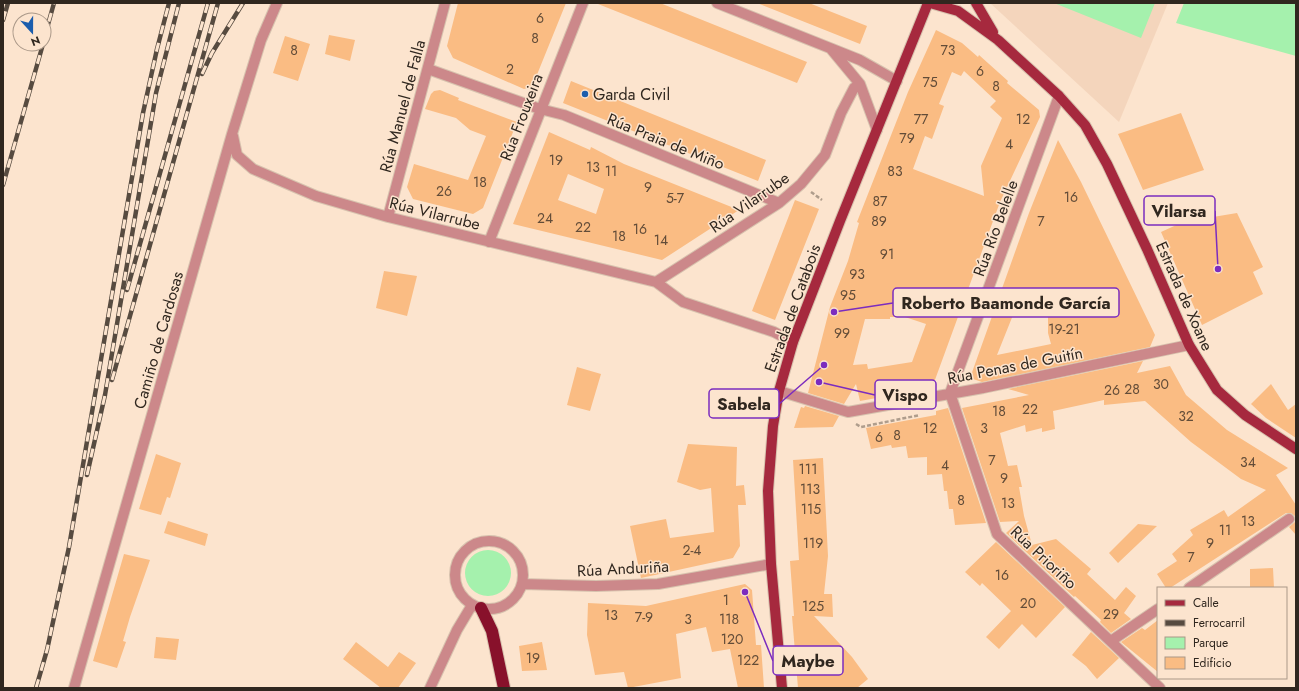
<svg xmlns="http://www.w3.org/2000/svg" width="1299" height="691" viewBox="0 0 1299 691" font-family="Jost,sans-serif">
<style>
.built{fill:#f4d5bc}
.green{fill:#a5f1ad}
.building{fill:#fabc83;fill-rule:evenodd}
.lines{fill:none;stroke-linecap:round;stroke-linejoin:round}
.minor-casing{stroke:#d7c2ae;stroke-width:12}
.major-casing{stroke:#d7c2ae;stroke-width:12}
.highway-casing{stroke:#d7c2ae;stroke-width:14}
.path{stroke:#af9d8c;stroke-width:2.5;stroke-dasharray:4 2;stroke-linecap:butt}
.minor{stroke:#cc888a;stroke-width:10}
.major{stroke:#a6293e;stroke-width:10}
.highway{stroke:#88112b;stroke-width:12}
.rail-casing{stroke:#574b40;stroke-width:4.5}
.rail{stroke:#fce4ce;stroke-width:3;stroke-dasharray:9;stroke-linecap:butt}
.poi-dot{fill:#1b5dad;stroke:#fce4ce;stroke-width:1.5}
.labels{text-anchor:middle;stroke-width:3;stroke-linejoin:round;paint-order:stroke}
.number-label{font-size:14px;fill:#624c38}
.poi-label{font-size:16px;fill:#30271f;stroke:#fce4ce;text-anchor:start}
.street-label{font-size:16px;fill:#30271f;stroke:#fce4ce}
.leader{fill:none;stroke:#7b2cbf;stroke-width:1.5}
.callout-dot{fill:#7b2cbf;stroke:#fce4ce;stroke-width:1.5}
.callout{fill:#fce4ce;stroke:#7b2cbf;stroke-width:1.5}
.callout-label{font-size:17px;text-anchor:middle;font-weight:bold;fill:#30271f}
</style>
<rect width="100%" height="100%" fill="#fce4ce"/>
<!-- built -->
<path class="built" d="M990 3H1168L1119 122Z"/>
<!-- green -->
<path class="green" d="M1054 3H1155L1141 38Z
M1184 3H1296V56L1176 23Z
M465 573a23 23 0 1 1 46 0a23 23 0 1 1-46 0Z"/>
<!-- building -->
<path class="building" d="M458 3H566L532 87 524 89 453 58 447 46Z
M660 3 807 62 797 83 598 4Z
M757 3H809L867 26 860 44Z
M936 30 962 43 978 57 979 55 1008 81 1007 83 1039 110 1040 117 1000 202 932 388 860 401 856 384 844 404 808 393 830 307 848 261 859 223 857 222 908 92ZM964 71 996 101 990 107 1002 118 981 166 984 196 913 169 925 136 932 139 944 106 939 104 952 72 961 76ZM890 317H905L926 324 912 362 868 369 867 364 853 365 865 319H890Z
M329 35 355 40 350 61 325 54Z
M285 36 310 44 298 81 273 73Z
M571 81 766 160 758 181 563 103Z
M440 90 459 98 458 100 517 122 483 208 473 214 413 199 407 187 414 164 468 180 486 136 470 130 456 118 425 109 431 94 434 91Z
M1181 113 1204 170 1143 190 1118 134Z
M549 132 590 150 591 147 624 164 739 210 662 260 513 224ZM568 174 604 189 596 214 558 200Z
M1058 140 1081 182 1155 335 1150 347 982 382 970 378 1029 213ZM1048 300V333L1051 344 997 355 1015 310Z
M795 200 819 209 775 320 752 311Z
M1237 213 1263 267 1253 272 1263 294 1202 325 1161 232 1183 222Z
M384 271 417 276 407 316 376 308Z
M1143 361 1137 373 1170 366 1186 395 1227 430 1288 468 1276 475 1296 505V535L1289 527 1295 522V516L1291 513H1286L1170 588H1166L1157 574 1177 561 1172 554 1193 535 1190 530 1224 510 1228 517 1266 490 1241 479 1191 442 1145 401 1104 405V400L1053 411 1055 429 1042 432V428L1026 432 1025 425 1000 433 1008 466 1017 465 1022 487H1019L1024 516 1032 545 1056 539 1091 569 1087 574 1115 600 1126 587 1136 596 1124 613 1131 619 1111 633 1100 622 1101 620 1075 596 1074 597 1006 533 1019 521 1000 522 962 408 1029 395 1008 389Z
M577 367 601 374 590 411 567 405Z
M1271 384 1288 410 1296 404V438L1266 418 1251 404Z
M805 406 839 416 833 427 794 428 801 407 804 408Z
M948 408 986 523 955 525 953 509H949L947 491H944L942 474 927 475V457L908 458 906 446 892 448 891 445 871 449 866 428 936 415V411Z
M688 444 737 447 736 486 744 485 746 505H738L740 546 733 558 641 578 630 526 666 519 670 538 714 532 711 488 700 490 677 482Z
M156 454 181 463 170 498 167 497 161 515 139 509Z
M823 458 828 556 824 594H832L833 617 814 616 852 657 868 679 857 688H798L792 616H794L790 561 799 560 793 460Z
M168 521 208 534 205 546 164 533Z
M1138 524 1157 526 1118 563 1109 553Z
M996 542 1065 607 1036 638 1022 624 999 649 986 637 1011 611 982 583 980 586 965 572Z
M124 554 150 560 130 617 123 641 126 642 117 668 93 661Z
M1273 568 1274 588H1250V569Z
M745 584 752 590 756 645H761L764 688H738L730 649 712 652 706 627 676 634 681 678 628 688 624 672 595 675 587 635 588 603 646 606Z
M1158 620V672L1121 642 1142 628 1145 630Z
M1091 632 1119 658 1097 679 1086 666 1072 655Z
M156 637 179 639 176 660 154 658Z
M356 642 388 667 399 652 416 663 398 688H381L343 659Z
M542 642 547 670 522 671 519 646Z"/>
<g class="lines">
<!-- minor casing -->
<g class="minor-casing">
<path id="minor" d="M717 3 860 60 897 81
M831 49 860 84 877 130
M428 69 540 109 564 115 779 203
M233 136 237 155 253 169 316 196 388 217 656 282 683 302 774 332 793 342
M388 217 445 3
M489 242 583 3
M656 282 779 203 801 184 825 155 841 113 854 88 860 84
M779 391 848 412 983 388 1189 345
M950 393 997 534 1160 688
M950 393 1059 96
M455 575a34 34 0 1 1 68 0a34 34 0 1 1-68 0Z
M522 584 596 586 658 584 771 564
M1189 588 1289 519
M1111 641 1158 609
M74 688 232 134 261 40 277 3
M430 688 457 630 472 605"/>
</g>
<!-- major casing -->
<g class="major-casing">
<path id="major" d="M930 3 958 11 998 40 1059 96 1085 125 1107 164 1147 249 1189 345 1217 390 1245 415 1296 449
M976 3 993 32
M782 688 771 564 768 491 773 426 779 391 793 342 840 221 928 3"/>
</g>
<!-- highway casing -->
<g class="highway-casing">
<path id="highway" d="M481 608 492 631 504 688"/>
</g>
<!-- path -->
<path class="path" d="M811 192 822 200
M856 424 861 427 920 415"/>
<!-- minor -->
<use href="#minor" class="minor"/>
<!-- major -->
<use href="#major" class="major"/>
<!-- highway -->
<use href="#highway" class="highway"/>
<!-- rail casing -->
<g class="rail-casing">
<path id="rail" d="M3 20 8 3
M44 39 54 3
M202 74 212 53 243 3
M3 185 43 44
M127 290 208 3
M112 380 218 3
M87 475 105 395 156 93 179 3
M36 688 47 650 69 547 143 113 157 49 169 3"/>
</g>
<!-- rail -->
<use href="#rail" class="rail"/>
</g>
<!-- markers -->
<circle class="poi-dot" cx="585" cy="94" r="4"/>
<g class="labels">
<!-- number labels -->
<g class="number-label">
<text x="540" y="23">6</text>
<text x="535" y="43">8</text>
<text x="294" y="55">8</text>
<text x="948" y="55">73</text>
<text x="510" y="74">2</text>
<text x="980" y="76">6</text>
<text x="930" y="87">75</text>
<text x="996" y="91">8</text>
<text x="921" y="124">77</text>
<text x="1023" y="124">12</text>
<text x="907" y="143">79</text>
<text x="1009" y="149">4</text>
<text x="556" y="165">19</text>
<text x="593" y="172">13</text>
<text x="611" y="176">11</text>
<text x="895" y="176">83</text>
<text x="480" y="187">18</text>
<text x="648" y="192">9</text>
<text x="444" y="196">26</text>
<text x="1071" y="202">16</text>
<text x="675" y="203">5-7</text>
<text x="880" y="206">87</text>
<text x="545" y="223">24</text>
<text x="879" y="226">89</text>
<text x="1041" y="226">7</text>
<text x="583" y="232">22</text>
<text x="640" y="234">16</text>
<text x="619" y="241">18</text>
<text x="661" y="245">14</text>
<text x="887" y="259">91</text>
<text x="857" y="279">93</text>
<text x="848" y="300">95</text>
<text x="1064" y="334">19-21</text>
<text x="842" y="338">99</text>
<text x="1161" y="389">30</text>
<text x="1132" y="394">28</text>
<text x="1112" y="395">26</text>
<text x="1030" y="414">22</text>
<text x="999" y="416">18</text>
<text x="1186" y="421">32</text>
<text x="930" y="433">12</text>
<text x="984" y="433">3</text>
<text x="897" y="440">8</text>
<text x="879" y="442">6</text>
<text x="992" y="465">7</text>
<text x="1248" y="467">34</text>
<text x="945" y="470">4</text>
<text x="808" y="474">111</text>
<text x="1004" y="483">9</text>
<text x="810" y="494">113</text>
<text x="961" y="505">8</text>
<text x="1008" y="508">13</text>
<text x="811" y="514">115</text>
<text x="1248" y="526">13</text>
<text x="1225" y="535">11</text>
<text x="813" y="548">119</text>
<text x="1210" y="548">9</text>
<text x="692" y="555">2-4</text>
<text x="1191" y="562">7</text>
<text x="1002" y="580">16</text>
<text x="726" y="605">1</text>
<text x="1028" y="608">20</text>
<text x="813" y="611">125</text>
<text x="1111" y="619">29</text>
<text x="611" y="620">13</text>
<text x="644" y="622">7-9</text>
<text x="688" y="624">3</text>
<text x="729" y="624">118</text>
<text x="732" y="644">120</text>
<text x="533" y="663">19</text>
<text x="748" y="665">122</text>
</g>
<!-- poi labels -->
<g class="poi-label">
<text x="593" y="100">Garda Civil</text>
</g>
<!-- street labels -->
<g class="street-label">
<text transform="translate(402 106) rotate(-75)" y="6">Rúa Manuel de Falla</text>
<text transform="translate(521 117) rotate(-69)" y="6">Rúa Frouxeira</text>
<text transform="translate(666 141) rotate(22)" y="6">Rúa Praia de Miño</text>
<text transform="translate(749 202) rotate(-35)" y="6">Rúa Vilarrube</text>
<text transform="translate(435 213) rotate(14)" y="6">Rúa Vilarrube</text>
<text transform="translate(995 228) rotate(-70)" y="6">Rúa Río Belelle</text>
<text transform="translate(1185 296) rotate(66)" y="6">Estrada de Xoane</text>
<text transform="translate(792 308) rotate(-70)" y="6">Estrada de Catabois</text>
<text transform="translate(158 340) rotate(-74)" y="6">Camiño de Cardosas</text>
<text transform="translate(1015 365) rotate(-11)" y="6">Rúa Penas de Guitín</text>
<text transform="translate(1044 557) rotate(43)" y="6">Rúa Prioriño</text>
<text transform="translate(623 568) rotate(-3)" y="6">Rúa Anduriña</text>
</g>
</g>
<!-- callouts -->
<path class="leader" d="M1218 269L1215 211M834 312L893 303M819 382L875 395M824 365L779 404M745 592L773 661"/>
<g class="callout-dot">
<circle cx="1218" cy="269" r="4"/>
<circle cx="834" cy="312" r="4"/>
<circle cx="819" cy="382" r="4"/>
<circle cx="824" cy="365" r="4"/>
<circle cx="745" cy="592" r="4"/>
</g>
<g class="callout">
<rect x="1144" y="196" width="71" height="29" rx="4"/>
<rect x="893" y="288" width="226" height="29" rx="4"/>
<rect x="875" y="380" width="61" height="29" rx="4"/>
<rect x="709" y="389" width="70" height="29" rx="4"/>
<rect x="773" y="646" width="70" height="29" rx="4"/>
</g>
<g class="callout-label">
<text x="1179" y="217">Vilarsa</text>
<text x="1006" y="309">Roberto Baamonde García</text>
<text x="905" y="401">Vispo</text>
<text x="744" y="410">Sabela</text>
<text x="808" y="667">Maybe</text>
</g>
<!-- border -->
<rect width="1299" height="691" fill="none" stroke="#30271f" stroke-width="8"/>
<!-- legend -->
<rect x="1157" y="587" width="130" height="92" fill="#fce4ce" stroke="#aa9888"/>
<rect x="1165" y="600" width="20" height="6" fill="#a6293e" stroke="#aa9888"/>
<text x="1193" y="607" font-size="12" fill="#30271f">Calle</text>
<rect x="1165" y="620" width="20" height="6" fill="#574b40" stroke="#aa9888"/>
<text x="1193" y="627" font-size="12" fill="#30271f">Ferrocarril</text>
<rect x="1165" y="637" width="20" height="12" fill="#a5f1ad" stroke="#aa9888"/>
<text x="1193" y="647" font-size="12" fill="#30271f">Parque</text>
<rect x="1165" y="657" width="20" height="12" fill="#fabc83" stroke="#aa9888"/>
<text x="1193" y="667" font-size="12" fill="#30271f">Edificio</text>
<!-- north arrow -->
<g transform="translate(32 32) rotate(159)"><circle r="19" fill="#fce4ce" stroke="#aa9888"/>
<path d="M0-3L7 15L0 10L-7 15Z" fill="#1b5dad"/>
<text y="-6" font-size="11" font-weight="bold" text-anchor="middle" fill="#30271f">N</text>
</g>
</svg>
